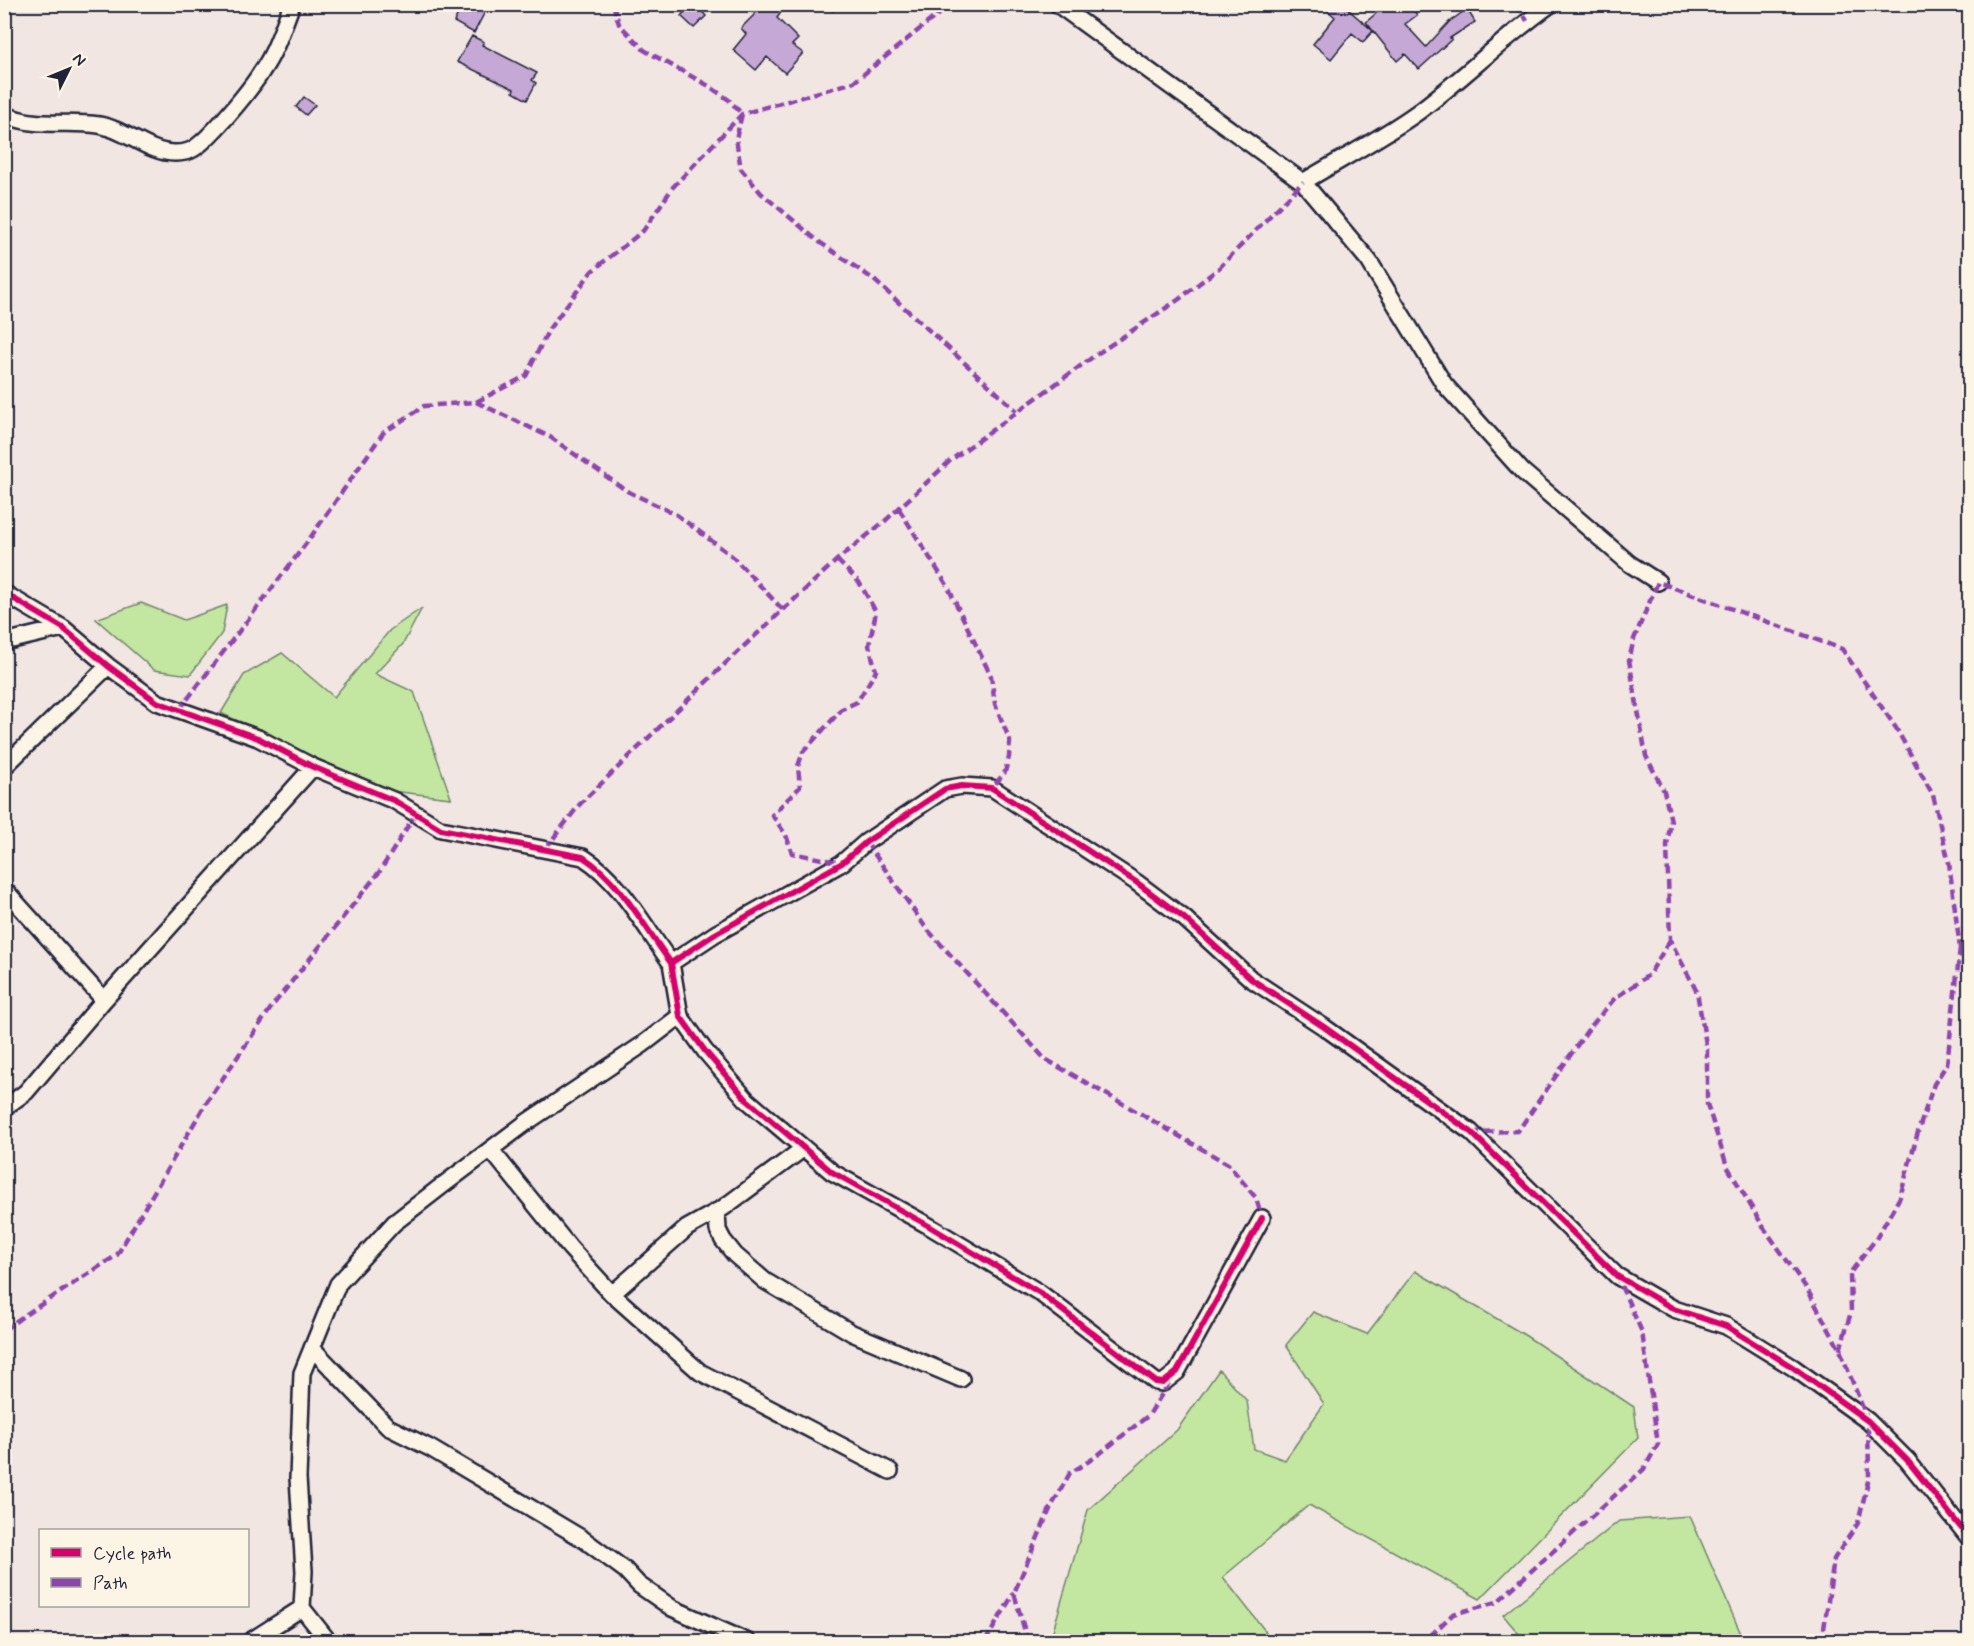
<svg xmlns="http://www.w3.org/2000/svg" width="1974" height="1646" viewBox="0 0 1974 1646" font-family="Mynerve,sans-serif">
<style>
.green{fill:#c3e7a0;stroke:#72846e;stroke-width:1.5}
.building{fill:#c5a8d5;stroke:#22223b;stroke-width:1.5}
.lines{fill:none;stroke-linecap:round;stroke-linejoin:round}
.minor-casing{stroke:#22223b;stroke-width:20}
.minor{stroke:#fcf5e5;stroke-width:15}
.quiet{stroke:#8e44ad;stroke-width:4.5;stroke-dasharray:9 4.5;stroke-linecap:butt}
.cycleway-casing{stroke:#fcf5e5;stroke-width:10}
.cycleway{stroke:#d6006c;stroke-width:6}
</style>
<rect width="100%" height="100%" fill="#f1e6e2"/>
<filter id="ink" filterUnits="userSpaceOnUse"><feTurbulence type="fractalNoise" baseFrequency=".0167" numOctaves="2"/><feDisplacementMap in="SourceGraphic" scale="12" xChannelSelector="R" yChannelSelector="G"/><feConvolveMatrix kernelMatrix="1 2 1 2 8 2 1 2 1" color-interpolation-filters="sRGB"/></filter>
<g filter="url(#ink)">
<!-- green -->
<path class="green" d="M141 603 184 620 227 605 222 633 190 675 154 670 96 619Z
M422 608 403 644 375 674 414 692 451 798 383 790 221 713 244 675 282 653 334 697 390 630Z
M1415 1271 1523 1334 1634 1407 1638 1438 1480 1599 1309 1505 1223 1577 1273 1641H1050L1088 1510 1177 1430 1219 1370 1247 1401 1254 1449 1285 1460 1324 1404 1286 1345 1313 1312 1367 1334Z
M1690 1516 1744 1641H1525L1503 1615 1619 1521Z"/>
<!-- building -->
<path class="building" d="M463 4H489L474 33 454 22Z
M692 4H695L706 16 694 28 681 16Z
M746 4H787L777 18 798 39 792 45 803 53 785 73 767 57 756 70 733 50 746 34 741 28 755 14Z
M1320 4H1342L1373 31 1363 42 1352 33 1331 59 1313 44 1335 17Z
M1387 4H1410L1417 15 1405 24 1426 47 1449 22 1467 9 1475 22 1450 38 1452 39 1419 69 1405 54 1397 61 1366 22Z
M472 36 484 42 482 45 537 73 532 80 536 83 527 100 513 92 514 89 457 62Z
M304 97 315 105 306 115 296 107Z"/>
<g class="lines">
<!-- minor casing -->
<g class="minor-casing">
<path id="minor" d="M1057 4 1303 182C1341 159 1382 138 1418 112 1464 78 1504 37 1551 4
M4 114C34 129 67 120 99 125 125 129 148 153 175 153 181 153 188 152 193 149 210 139 251 89 262 71 276 51 283 27 292 4
M1303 182 1369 261 1444 384 1522 471 1630 564 1658 582
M4 593 63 628 108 666 157 702 258 738 313 767 395 801 441 829 583 857C621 881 645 928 671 963L715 934 842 863 866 842 945 789 962 786 992 788 1136 882 1184 918 1251 979 1324 1027 1471 1132 1617 1276 1674 1309 1726 1326 1794 1368 1868 1421 1907 1460 1970 1539
M4 642 63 628
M4 767 108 666
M4 889 104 1000
M671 963 680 1016 705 1051 747 1100 832 1172 929 1226 1040 1293 1156 1382 1163 1383 1177 1372 1262 1218
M4 1108 26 1092 104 1000 313 767
M491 1150 570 1248 612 1294 687 1228 723 1208 804 1148
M717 1211 718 1230 723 1240 735 1255 765 1281 852 1333 961 1379
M612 1294 700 1372 890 1471
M312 1348 388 1427 430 1448 583 1539 625 1570 639 1585 672 1608 748 1642
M302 1608 304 1571 298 1478 302 1373 338 1284 394 1223 443 1185 527 1122 642 1045 680 1016
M249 1642 302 1608 329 1642"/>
</g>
<!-- minor -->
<use href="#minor" class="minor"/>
<!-- quiet -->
<path class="quiet" d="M613 4 619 24 644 50 709 86 729 100 742 114 736 139 741 169 761 193 818 241 873 279 1017 411
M1518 4 1527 21
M1966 4 1970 11
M832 11 836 4
M476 402 550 437 627 491 677 515 732 556 783 610
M899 509 947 585 991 676 995 704 1010 741 1009 757 1005 772 992 788
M837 560 859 582 876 612 869 645 876 671 857 702 842 709 803 752 798 766 800 787 772 815 786 835 792 853 842 863
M179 710 308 541 383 433 424 406 476 402 526 376 549 329 592 271 643 231 673 187 742 114 854 82 951 4
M866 842 926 928 1045 1059 1228 1164 1256 1198 1262 1218
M545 849 580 804 730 659 837 560 885 521 951 460 1097 354 1178 300 1219 268 1303 182
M1471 1132 1518 1131 1587 1031 1615 998 1649 975 1670 940
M4 1330 22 1317 117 1255 206 1103 273 1005 380 871 416 813
M1840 1350 1851 1312 1850 1273 1876 1239 1900 1197 1918 1132 1934 1084 1947 1064 1960 948 1970 934
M1430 1636 1453 1614 1497 1602 1644 1469 1658 1444 1642 1332 1618 1279
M985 1642 1014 1593
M1028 1642 1014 1593 1050 1509 1070 1473 1094 1458 1149 1415 1170 1381
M1825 1642 1823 1636 1834 1559 1858 1523 1869 1477 1868 1421 1840 1350 1807 1289 1764 1228 1727 1166 1707 1104V1050L1697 992 1670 940 1667 845 1671 821 1664 791 1646 756 1629 660 1634 639 1658 582 1842 649 1896 728 1933 795 1949 863 1960 948 1970 976"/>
<!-- cycleway casing -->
<g class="cycleway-casing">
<path id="cycleway" d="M4 593 63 628 108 666 157 702 258 738 313 767 395 801 441 829 583 857C621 881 645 928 671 963L715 934 842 863 866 842 945 789 962 786 992 788 1136 882 1184 918 1251 979 1324 1027 1471 1132 1617 1276 1674 1309 1726 1326 1794 1368 1868 1421 1907 1460 1970 1539
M671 963 680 1016 705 1051 747 1100 832 1172 929 1226 1040 1293 1156 1382 1163 1383 1177 1372 1262 1218"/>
</g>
<!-- cycleway -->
<use href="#cycleway" class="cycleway"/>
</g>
</g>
<!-- margin -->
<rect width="1974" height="1646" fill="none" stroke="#fcf5e5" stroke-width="24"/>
<rect x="12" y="12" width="1950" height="1622" fill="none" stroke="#22223b" stroke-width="2" filter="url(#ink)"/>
<!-- legend -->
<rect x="39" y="1529" width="210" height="78" fill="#fcf5e5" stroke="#a5a1a1" stroke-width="1.5"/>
<rect x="51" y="1548" width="30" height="9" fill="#d6006c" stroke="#a5a1a1" stroke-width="1.5"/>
<text x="93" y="1559" font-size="18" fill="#22223b">Cycle path</text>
<rect x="51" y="1578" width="30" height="9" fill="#8e44ad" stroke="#a5a1a1" stroke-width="1.5"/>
<text x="93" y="1589" font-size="18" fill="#22223b">Path</text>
<!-- north arrow -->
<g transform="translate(69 69) rotate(47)" stroke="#fcf5e5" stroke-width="4.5" paint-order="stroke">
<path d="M0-4.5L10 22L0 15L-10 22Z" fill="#22223b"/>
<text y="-9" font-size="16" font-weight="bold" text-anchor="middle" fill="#22223b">N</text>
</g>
</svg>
